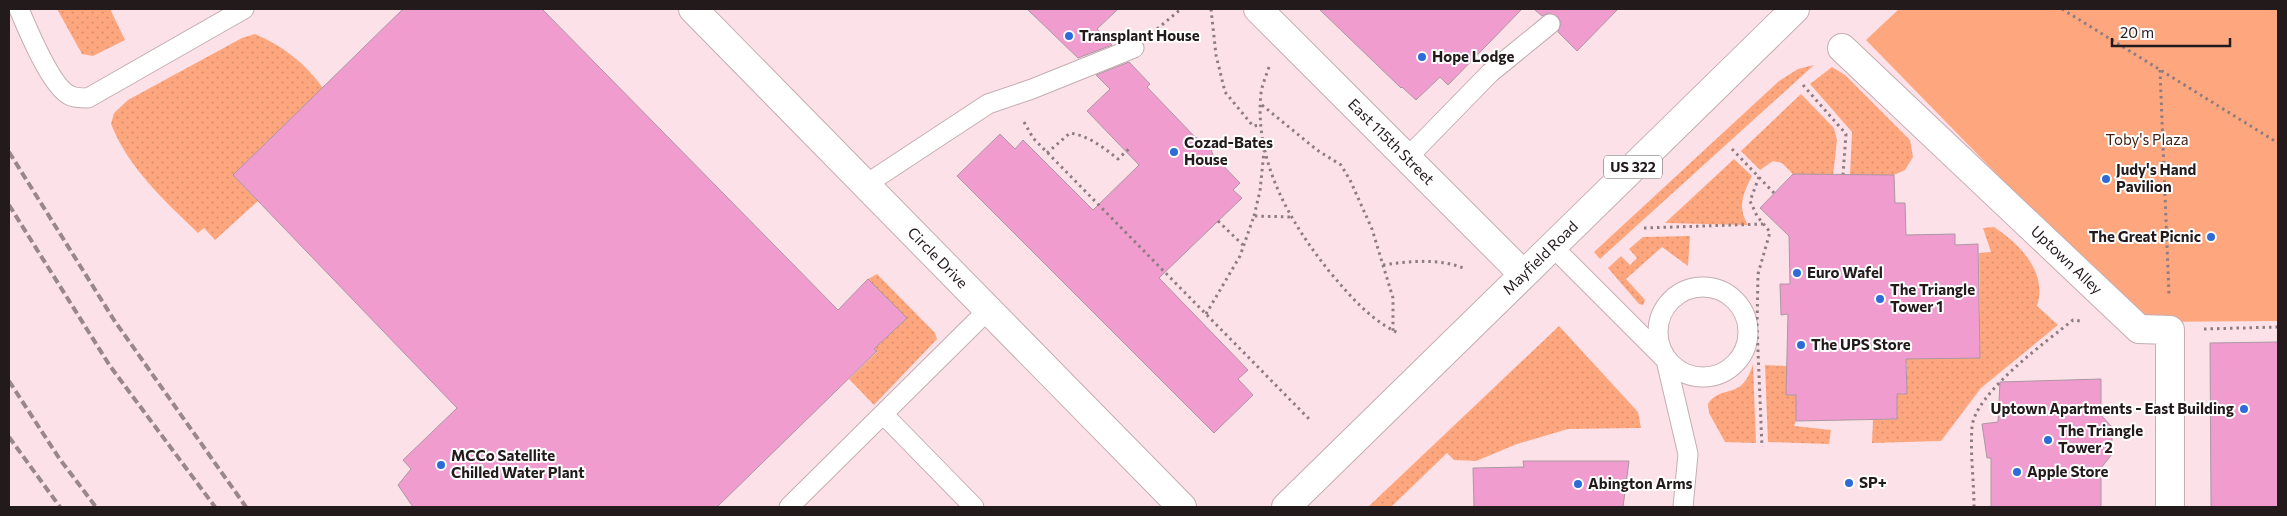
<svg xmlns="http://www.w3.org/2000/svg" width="2287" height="516" viewBox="0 0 2287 516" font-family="Commissioner,sans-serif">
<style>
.grass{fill:url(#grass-dots)}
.green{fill:#fea77f}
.building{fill:#f09ccf;stroke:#ab97a2}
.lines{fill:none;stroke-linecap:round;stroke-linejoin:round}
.service-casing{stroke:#c5adb2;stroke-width:21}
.pedestrian-casing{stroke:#c5adb2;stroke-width:30}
.minor-casing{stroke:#c5adb2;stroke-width:30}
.tertiary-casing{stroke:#c5adb2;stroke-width:30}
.primary-casing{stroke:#c5adb2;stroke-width:30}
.path{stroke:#8d7c80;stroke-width:3;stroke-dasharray:2.5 4;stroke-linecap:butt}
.service{stroke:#fff;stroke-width:19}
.pedestrian{stroke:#fff;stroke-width:28}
.minor{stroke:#fff;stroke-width:28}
.tertiary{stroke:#fff;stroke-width:28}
.primary{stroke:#fff;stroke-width:28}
.rail{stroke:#99878b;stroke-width:4;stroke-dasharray:8 4;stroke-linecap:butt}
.poi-dot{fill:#2c6bd8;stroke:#fff;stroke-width:2}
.labels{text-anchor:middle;stroke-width:4;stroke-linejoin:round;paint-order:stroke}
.shield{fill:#fff;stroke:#655f60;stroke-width:1}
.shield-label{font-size:14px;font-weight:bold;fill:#231a1c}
.poi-label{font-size:15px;font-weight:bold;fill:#231a1c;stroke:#fff;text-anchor:start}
.park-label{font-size:15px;fill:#442111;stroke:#fff}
.street-label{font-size:15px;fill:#231a1c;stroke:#fff}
</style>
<defs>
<pattern id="grass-dots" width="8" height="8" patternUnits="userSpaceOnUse" patternTransform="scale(1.25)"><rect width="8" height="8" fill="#fea77f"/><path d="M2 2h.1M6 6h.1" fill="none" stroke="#d98f6d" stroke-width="1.8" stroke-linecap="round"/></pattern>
</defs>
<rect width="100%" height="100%" fill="#fce2e8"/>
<!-- grass -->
<path class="grass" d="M57 9H110L125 40 93 56 82 54Z
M255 34C283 46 305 63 323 88L233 175 258 201 215 240 204 228 198 233C164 200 129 169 111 124L114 113 128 100 242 38Z
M1814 65 1600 259 1594 252 1779 81 1798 69Z
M1832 67 1845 75 1910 140 1913 157 1905 170 1894 175H1850L1852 132 1810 84Z
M1801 94 1834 128 1837 140 1833 176 1793 174 1782 163 1773 161 1760 170 1741 151Z
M1734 159 1752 176C1743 194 1737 207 1748 225L1665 223Z
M1994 227C2020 244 2048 273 2037 306L2058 325 1981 388 1941 441 1872 443 1873 420 1897 419V394H1907V364H1896V339L1956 347 1980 346 1979 253 1991 252 1983 228Z
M1690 236 1688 266 1662 247 1626 279 1645 300 1643 305 1639 304 1608 268 1621 256 1630 265 1637 258 1629 249 1643 237Z
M877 274 935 333 937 339 874 405 849 379 877 352 874 349 907 318 868 279Z
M1559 326 1638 412 1641 428 1568 429 1517 444 1476 461 1454 460 1447 453 1391 507H1368Z
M1753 364 1756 443 1725 442 1709 413 1708 404C1722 383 1742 402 1753 364Z
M1765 365 1787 366 1786 395H1796V421L1794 426 1831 430 1829 444 1768 442Z"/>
<!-- green -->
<path class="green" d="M1899 9H2278V321L2141 322 1866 40Z"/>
<!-- building -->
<path class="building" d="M403 9H542L838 310 868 279 907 318 874 349 877 351 717 507H413L398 485 411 469 403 460 457 408 233 175Z
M1027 9H1118L1097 29 1112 45 1078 58Z
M1319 9H1522L1448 85 1440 77 1416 100 1402 87 1401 88Z
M1534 9H1618L1577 51 1558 32 1561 23 1558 17 1549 13 1542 16Z
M1129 62 1150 84 1147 87 1195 137 1205 142 1211 149 1213 155 1240 183 1233 190 1242 198 1159 278 1248 370 1238 379 1253 395 1214 433 957 176 1000 134 1015 149 1023 140 1093 210 1139 165 1087 111 1110 89 1096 75Z
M1793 174 1894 175 1895 203H1905L1906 235 1955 234V245L1978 244 1980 358 1906 359 1907 394H1897V419L1796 421V395H1786L1788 314 1781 315 1780 284H1790L1789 236 1760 208Z
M2278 342V507H2211L2210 343Z
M2101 379V415L2112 427V454L2101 468V507H1991V458H1987L1982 424 1998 422 2000 382Z
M1523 461H1629L1623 507H1474L1473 468 1524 467Z"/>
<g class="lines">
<!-- service casing -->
<g class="service-casing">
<path id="service" d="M19 9C27 28 51 86 69 95 74 98 83 98 88 98L244 9
M1407 158 1490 73 1550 24
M865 185 988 104 1032 89 1134 48
M1552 246 1666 360 1688 454 1683 507
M1658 332a45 45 0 1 1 90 0a45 45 0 1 1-90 0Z
M883 414 974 507
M789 507 988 310"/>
</g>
<!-- pedestrian casing -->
<g class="pedestrian-casing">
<g id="pedestrian">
<path id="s1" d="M1842 48 2139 329 2170 330V507"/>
</g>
</g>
<!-- minor casing -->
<g class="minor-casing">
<g id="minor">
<path id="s2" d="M1258 9 1523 274"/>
</g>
</g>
<!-- tertiary casing -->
<g class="tertiary-casing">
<g id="tertiary">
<path id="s3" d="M693 9 1182 507"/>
</g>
</g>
<!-- primary casing -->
<g class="primary-casing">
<g id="primary">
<path id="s4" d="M1286 507 1795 9"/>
</g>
</g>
<!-- path -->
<path class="path" d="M1211 9 1216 55 1225 92 1253 126 1261 125
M2062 9 2278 143
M1157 29 1181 9
M1269 67C1266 76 1262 85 1261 93 1254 160 1289 221 1329 271 1351 297 1369 319 1400 334
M2160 70 2169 295
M1803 85 1846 134 1843 174
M1262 105 1317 150 1341 165 1350 180 1372 229 1393 298V331
M1024 122 1033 138 1311 421
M1732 149 1774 193
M1047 153 1070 133C1089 136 1103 147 1118 159L1131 147
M1759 177 1750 201 1757 216 1770 232 1758 274 1757 327 1762 447
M1254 216 1260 191 1264 151
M1218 221 1243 245
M1644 228 1763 224
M1383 265C1411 261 1440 258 1466 269
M1206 314 1240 256 1254 216 1291 217
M2204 329 2278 327
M1974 507C1974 481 1970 453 1972 427 1975 393 2047 341 2073 320L2080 321"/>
<!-- service -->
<use href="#service" class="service"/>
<!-- pedestrian -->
<use href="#pedestrian" class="pedestrian"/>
<!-- minor -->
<use href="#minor" class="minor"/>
<!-- tertiary -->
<use href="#tertiary" class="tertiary"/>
<!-- primary -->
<use href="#primary" class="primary"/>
<!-- rail -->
<path class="rail" d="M9 152 114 320 246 507
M9 205 110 366 215 507
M9 381 59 458 96 507
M9 437 60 507"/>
</g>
<!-- markers -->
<g class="poi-dot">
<circle cx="1069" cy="36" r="5"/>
<circle cx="1422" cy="57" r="5"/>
<circle cx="1174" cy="152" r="5"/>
<circle cx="2106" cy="179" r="5"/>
<circle cx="2211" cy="237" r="5"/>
<circle cx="1797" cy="273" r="5"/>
<circle cx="1880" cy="299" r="5"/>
<circle cx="1801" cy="345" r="5"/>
<circle cx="2244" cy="409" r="5"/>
<circle cx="2048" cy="440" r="5"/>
<circle cx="441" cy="465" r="5"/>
<circle cx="2017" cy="472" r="5"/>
<circle cx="1849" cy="483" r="5"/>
<circle cx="1578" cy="484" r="5"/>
</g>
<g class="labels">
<!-- shield labels -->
<rect class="shield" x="1604" y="155.5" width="58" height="23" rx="4"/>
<g class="shield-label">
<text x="1633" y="172">US 322</text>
</g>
<!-- poi labels -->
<g class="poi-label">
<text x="1079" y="41">Transplant House</text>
<text x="1432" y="62">Hope Lodge</text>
<text x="1184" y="148">Cozad-Bates<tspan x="1184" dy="17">House</tspan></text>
<text x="2116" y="175">Judy's Hand<tspan x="2116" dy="17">Pavilion</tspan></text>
<text x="2201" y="242" text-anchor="end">The Great Picnic</text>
<text x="1807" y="278">Euro Wafel</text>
<text x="1890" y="295">The Triangle<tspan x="1890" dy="17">Tower 1</tspan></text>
<text x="1811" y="350">The UPS Store</text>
<text x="2234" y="414" text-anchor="end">Uptown Apartments - East Building</text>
<text x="2058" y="436">The Triangle<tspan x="2058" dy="17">Tower 2</tspan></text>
<text x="451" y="461">MCCo Satellite<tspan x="451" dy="17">Chilled Water Plant</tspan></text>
<text x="2027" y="477">Apple Store</text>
<text x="1859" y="488">SP+</text>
<text x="1588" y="489">Abington Arms</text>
</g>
<!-- park labels -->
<g class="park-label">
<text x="2147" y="145">Toby's Plaza</text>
</g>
<!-- street labels -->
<g class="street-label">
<text dy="5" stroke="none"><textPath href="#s2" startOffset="188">East 115th Street</textPath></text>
<text dy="5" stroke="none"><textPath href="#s3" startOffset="349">Circle Drive</textPath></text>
<text dy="5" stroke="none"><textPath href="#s4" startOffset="356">Mayfield Road</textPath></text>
<text dy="5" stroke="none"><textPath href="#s1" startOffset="309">Uptown Alley</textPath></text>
</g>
</g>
<!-- border -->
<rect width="2287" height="516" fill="none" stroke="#231a1c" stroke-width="20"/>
<!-- scale -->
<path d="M2112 38v8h118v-8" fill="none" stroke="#231a1c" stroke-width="2.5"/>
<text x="2120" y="38" font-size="15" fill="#231a1c" stroke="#ffffff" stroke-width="4" paint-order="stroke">20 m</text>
</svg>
